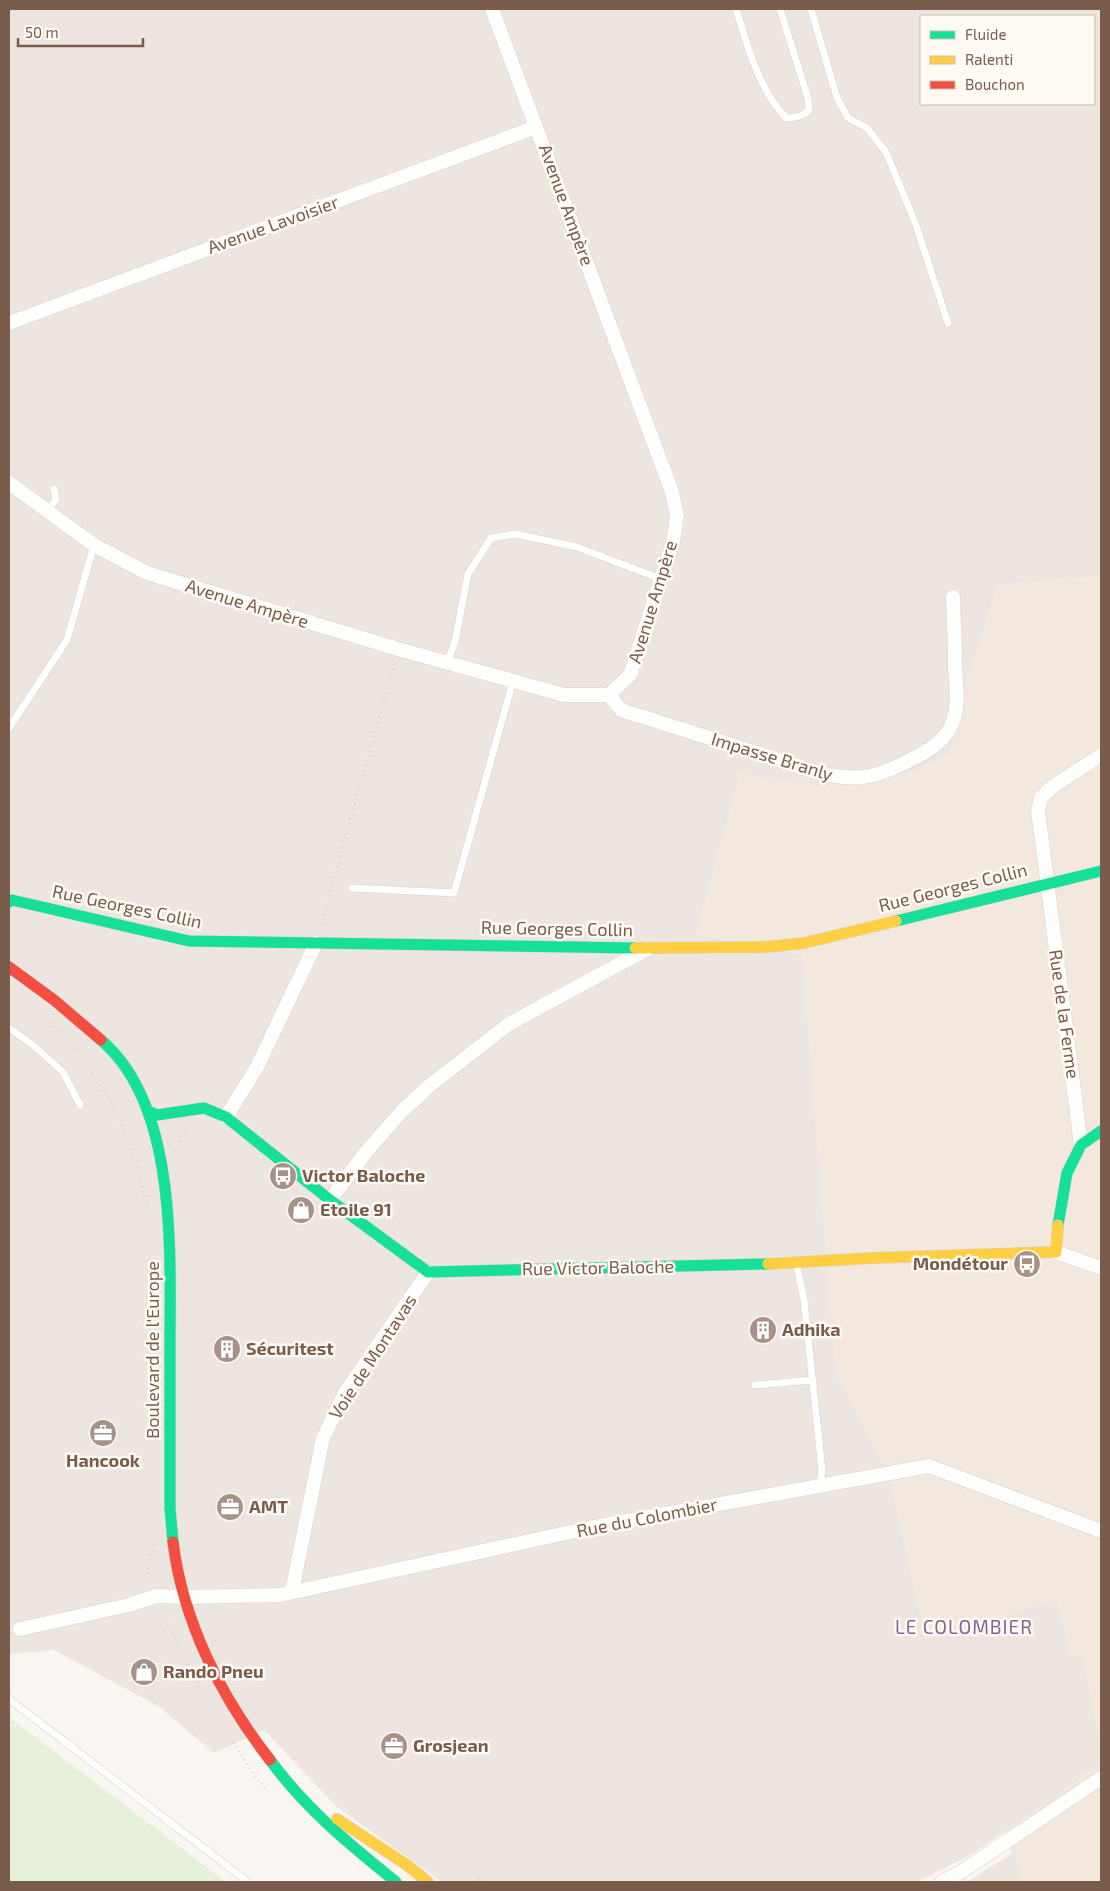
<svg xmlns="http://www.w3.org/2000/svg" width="1110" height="1891" viewBox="0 0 1110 1891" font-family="'Exo 2',sans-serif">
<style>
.residential{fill:#f2e8de}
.industrial{fill:#ede5e0;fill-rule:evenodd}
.green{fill:#e7f0db}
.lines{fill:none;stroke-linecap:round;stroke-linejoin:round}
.lane-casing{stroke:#d7d1cb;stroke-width:8}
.street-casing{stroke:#d7d1cb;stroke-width:15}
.fast-casing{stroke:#d9d2cb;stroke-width:12}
.slow-casing{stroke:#d9d2cb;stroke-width:12}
.jam-casing{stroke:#d9d2cb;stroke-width:12}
.path{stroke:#dcd5d0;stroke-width:3;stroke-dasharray:1 4;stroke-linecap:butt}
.lane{stroke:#fefefd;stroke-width:7}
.street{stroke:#fefefd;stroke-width:14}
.fast{stroke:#16e098;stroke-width:11}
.slow{stroke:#ffcf43;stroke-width:11}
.jam{stroke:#f24e42;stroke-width:11}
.labels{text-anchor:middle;stroke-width:5;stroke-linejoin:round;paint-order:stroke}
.street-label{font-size:18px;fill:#7a5c4d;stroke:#fffaf3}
.poi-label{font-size:18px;font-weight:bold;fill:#7a5c4d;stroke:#fffaf3;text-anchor:start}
.neighbourhood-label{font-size:19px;letter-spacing:1px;fill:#846695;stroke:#fffaf3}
</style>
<rect width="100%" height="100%" fill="#f9f5f0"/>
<!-- residential -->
<path class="residential" d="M1101 576V1747L1082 1654 1071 1656 1057 1600 925 1638 890 1477 836 1374 802 954 696 934 740 772 817 785 962 696 998 585Z
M1101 1762V1882H1023L1004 1833 1053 1799Z"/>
<!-- industrial -->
<path class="industrial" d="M9 9H1101V576L998 585 962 696 951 751 911 772 817 785 740 773 696 934 802 954 836 1374 890 1477 925 1638 1057 1600 1071 1656 1082 1653 1101 1747V1762L1053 1799 972 1854 917 1882H442L337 1807 264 1730 214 1753 158 1706 54 1650 9 1654ZM921 16H1094V104H921Z
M1013 1853 1023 1882H967Z"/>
<!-- green -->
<path class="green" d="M9 1717 226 1882H9Z"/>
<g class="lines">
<!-- lane casing -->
<g class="lane-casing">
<path id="lane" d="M736 9C748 47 758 88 786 118 794 118 803 117 809 110L808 98 780 9
M811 9 837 98 848 118 867 128 886 152 916 225 948 323
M46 511 56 500 54 489
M447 663 455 642 468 574 491 538 515 534 577 547 661 579
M9 728 67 640 94 545
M352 888 454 893 513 681
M9 1028 33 1045 63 1072 80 1105
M796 1262 804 1300 822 1470 820 1486
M755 1385 813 1380
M9 1699 248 1882"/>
</g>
<!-- street casing -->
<g class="street-casing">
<path id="street" d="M9 323 536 127
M9 483 94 545 147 573 398 649 564 695H609L630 675 673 542 677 516 672 492 492 9
M609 695 621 710 820 773C854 781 873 779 904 763 921 755 943 744 951 726 960 708 956 685 955 665 955 643 954 620 953 597
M226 1117 257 1067 316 943
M1081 1145 1038 810 1041 798 1052 787 1101 755
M330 1200 366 1152 402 1111 429 1086 509 1024 647 949
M1056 1252 1101 1268
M292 1591 323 1438 345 1393 428 1272
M20 1629 129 1605 156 1596 184 1597 280 1595 599 1526 929 1466 1101 1531
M942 1882 961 1872 1101 1778"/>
</g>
<!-- fast casing -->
<g class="fast-casing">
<path id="fast" d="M9 902 12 900 189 941 635 948
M896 921 1101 871
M101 1040C178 1105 170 1254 170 1345 170 1399 170 1454 170 1508L173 1542
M148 1111 157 1115 204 1108 226 1117 330 1200 428 1272 768 1264
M1058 1225 1067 1173 1081 1145 1101 1131
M270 1760C307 1810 348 1843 396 1882"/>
</g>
<!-- slow casing -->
<g class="slow-casing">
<path id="slow" d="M635 948 766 947 804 943 896 921
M768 1264 872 1258 1056 1252 1058 1225
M337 1819 407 1865 428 1882"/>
</g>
<!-- jam casing -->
<g class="jam-casing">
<path id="jam" d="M9 967 54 1000 101 1040
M173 1542C183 1622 221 1697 270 1760"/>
</g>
<!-- path -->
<path class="path" d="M321 925 395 662
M51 1022C75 1050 99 1079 116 1112 130 1142 140 1175 147 1207
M174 1149 179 1146 180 1139 188 1129
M153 1583C143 1569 150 1556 155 1540
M162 1610 185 1660 203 1692
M228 1734 256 1778 269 1791
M475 1882 479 1878 488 1882"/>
<!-- lane -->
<use href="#lane" class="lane"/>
<!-- street -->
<use href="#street" class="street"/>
<!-- fast -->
<use href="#fast" class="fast"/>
<!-- slow -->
<use href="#slow" class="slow"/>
<!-- jam -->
<use href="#jam" class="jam"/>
</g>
<!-- icons -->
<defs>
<g id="bus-disc" transform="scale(1.4375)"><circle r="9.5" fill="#a69286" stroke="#fffaf3"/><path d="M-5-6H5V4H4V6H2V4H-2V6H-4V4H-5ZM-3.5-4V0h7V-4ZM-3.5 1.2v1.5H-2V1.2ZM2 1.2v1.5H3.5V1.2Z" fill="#fff"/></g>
<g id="shop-disc" transform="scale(1.4375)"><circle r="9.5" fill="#a69286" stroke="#fffaf3"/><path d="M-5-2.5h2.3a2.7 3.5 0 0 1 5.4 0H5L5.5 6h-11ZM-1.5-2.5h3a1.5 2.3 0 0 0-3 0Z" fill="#fff"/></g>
<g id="building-disc" transform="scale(1.4375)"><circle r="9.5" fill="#a69286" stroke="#fffaf3"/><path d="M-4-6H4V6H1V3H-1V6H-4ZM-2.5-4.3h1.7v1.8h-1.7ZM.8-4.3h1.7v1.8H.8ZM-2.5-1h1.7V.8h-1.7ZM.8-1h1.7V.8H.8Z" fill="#fff"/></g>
<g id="office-disc" transform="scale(1.4375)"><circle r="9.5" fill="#a69286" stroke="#fffaf3"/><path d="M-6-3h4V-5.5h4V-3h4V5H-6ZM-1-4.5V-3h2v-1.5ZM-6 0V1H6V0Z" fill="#fff"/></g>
</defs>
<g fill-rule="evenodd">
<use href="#bus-disc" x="283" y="1176"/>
<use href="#shop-disc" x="301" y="1210"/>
<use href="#bus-disc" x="1027" y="1264"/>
<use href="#building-disc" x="763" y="1330"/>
<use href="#building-disc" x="227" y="1349"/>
<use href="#office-disc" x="103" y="1433"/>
<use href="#office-disc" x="230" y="1507"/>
<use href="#shop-disc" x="144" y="1672"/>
<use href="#office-disc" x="394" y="1746"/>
</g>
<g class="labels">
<!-- street labels -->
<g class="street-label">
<text transform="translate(566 205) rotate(70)" y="6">Avenue Ampère</text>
<text transform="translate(273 225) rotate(-20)" y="6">Avenue Lavoisier</text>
<text transform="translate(653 602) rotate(-73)" y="6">Avenue Ampère</text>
<text transform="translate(247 604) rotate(17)" y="6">Avenue Ampère</text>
<text transform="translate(772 757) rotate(17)" y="6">Impasse Branly</text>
<text transform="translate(953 888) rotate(-14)" y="6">Rue Georges Collin</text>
<text transform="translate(127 907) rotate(12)" y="6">Rue Georges Collin</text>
<text transform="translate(557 929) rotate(1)" y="6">Rue Georges Collin</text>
<text transform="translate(1064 1014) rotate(82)" y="6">Rue de la Ferme</text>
<text transform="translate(598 1268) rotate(-1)" y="6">Rue Victor Baloche</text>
<text transform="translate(153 1350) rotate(-90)" y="6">Boulevard de l'Europe</text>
<text transform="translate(373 1357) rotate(-57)" y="6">Voie de Montavas</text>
<text transform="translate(647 1518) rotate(-11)" y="6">Rue du Colombier</text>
</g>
<!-- poi labels -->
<g class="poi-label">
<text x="302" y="1182">Victor Baloche</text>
<text x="320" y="1216">Etoile 91</text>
<text x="1008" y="1270" text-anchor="end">Mondétour</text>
<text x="782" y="1336">Adhika</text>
<text x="246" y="1355">Sécuritest</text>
<text x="103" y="1467" text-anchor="middle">Hancook</text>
<text x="249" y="1513">AMT</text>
<text x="163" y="1678">Rando Pneu</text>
<text x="413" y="1752">Grosjean</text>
</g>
<!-- neighbourhood labels -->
<g class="neighbourhood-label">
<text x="964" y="1634">LE COLOMBIER</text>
</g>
</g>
<!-- border -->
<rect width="1110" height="1891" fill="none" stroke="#7a5c4d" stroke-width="20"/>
<!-- legend -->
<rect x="920" y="15" width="175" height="90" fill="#fffaf3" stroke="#cabbb1"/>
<rect x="930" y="31" width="25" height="8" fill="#16e098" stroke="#cabbb1"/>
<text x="965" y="40" font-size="15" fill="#7a5c4d">Fluide</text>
<rect x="930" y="56" width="25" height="8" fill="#ffcf43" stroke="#cabbb1"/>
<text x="965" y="65" font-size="15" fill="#7a5c4d">Ralenti</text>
<rect x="930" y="81" width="25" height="8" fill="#f24e42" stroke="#cabbb1"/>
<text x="965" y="90" font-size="15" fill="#7a5c4d">Bouchon</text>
<!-- scale -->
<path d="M18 38v8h125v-8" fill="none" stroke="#7a5c4d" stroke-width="2.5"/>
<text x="25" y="38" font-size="15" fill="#7a5c4d" stroke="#fffaf3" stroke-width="4" paint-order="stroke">50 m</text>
</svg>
